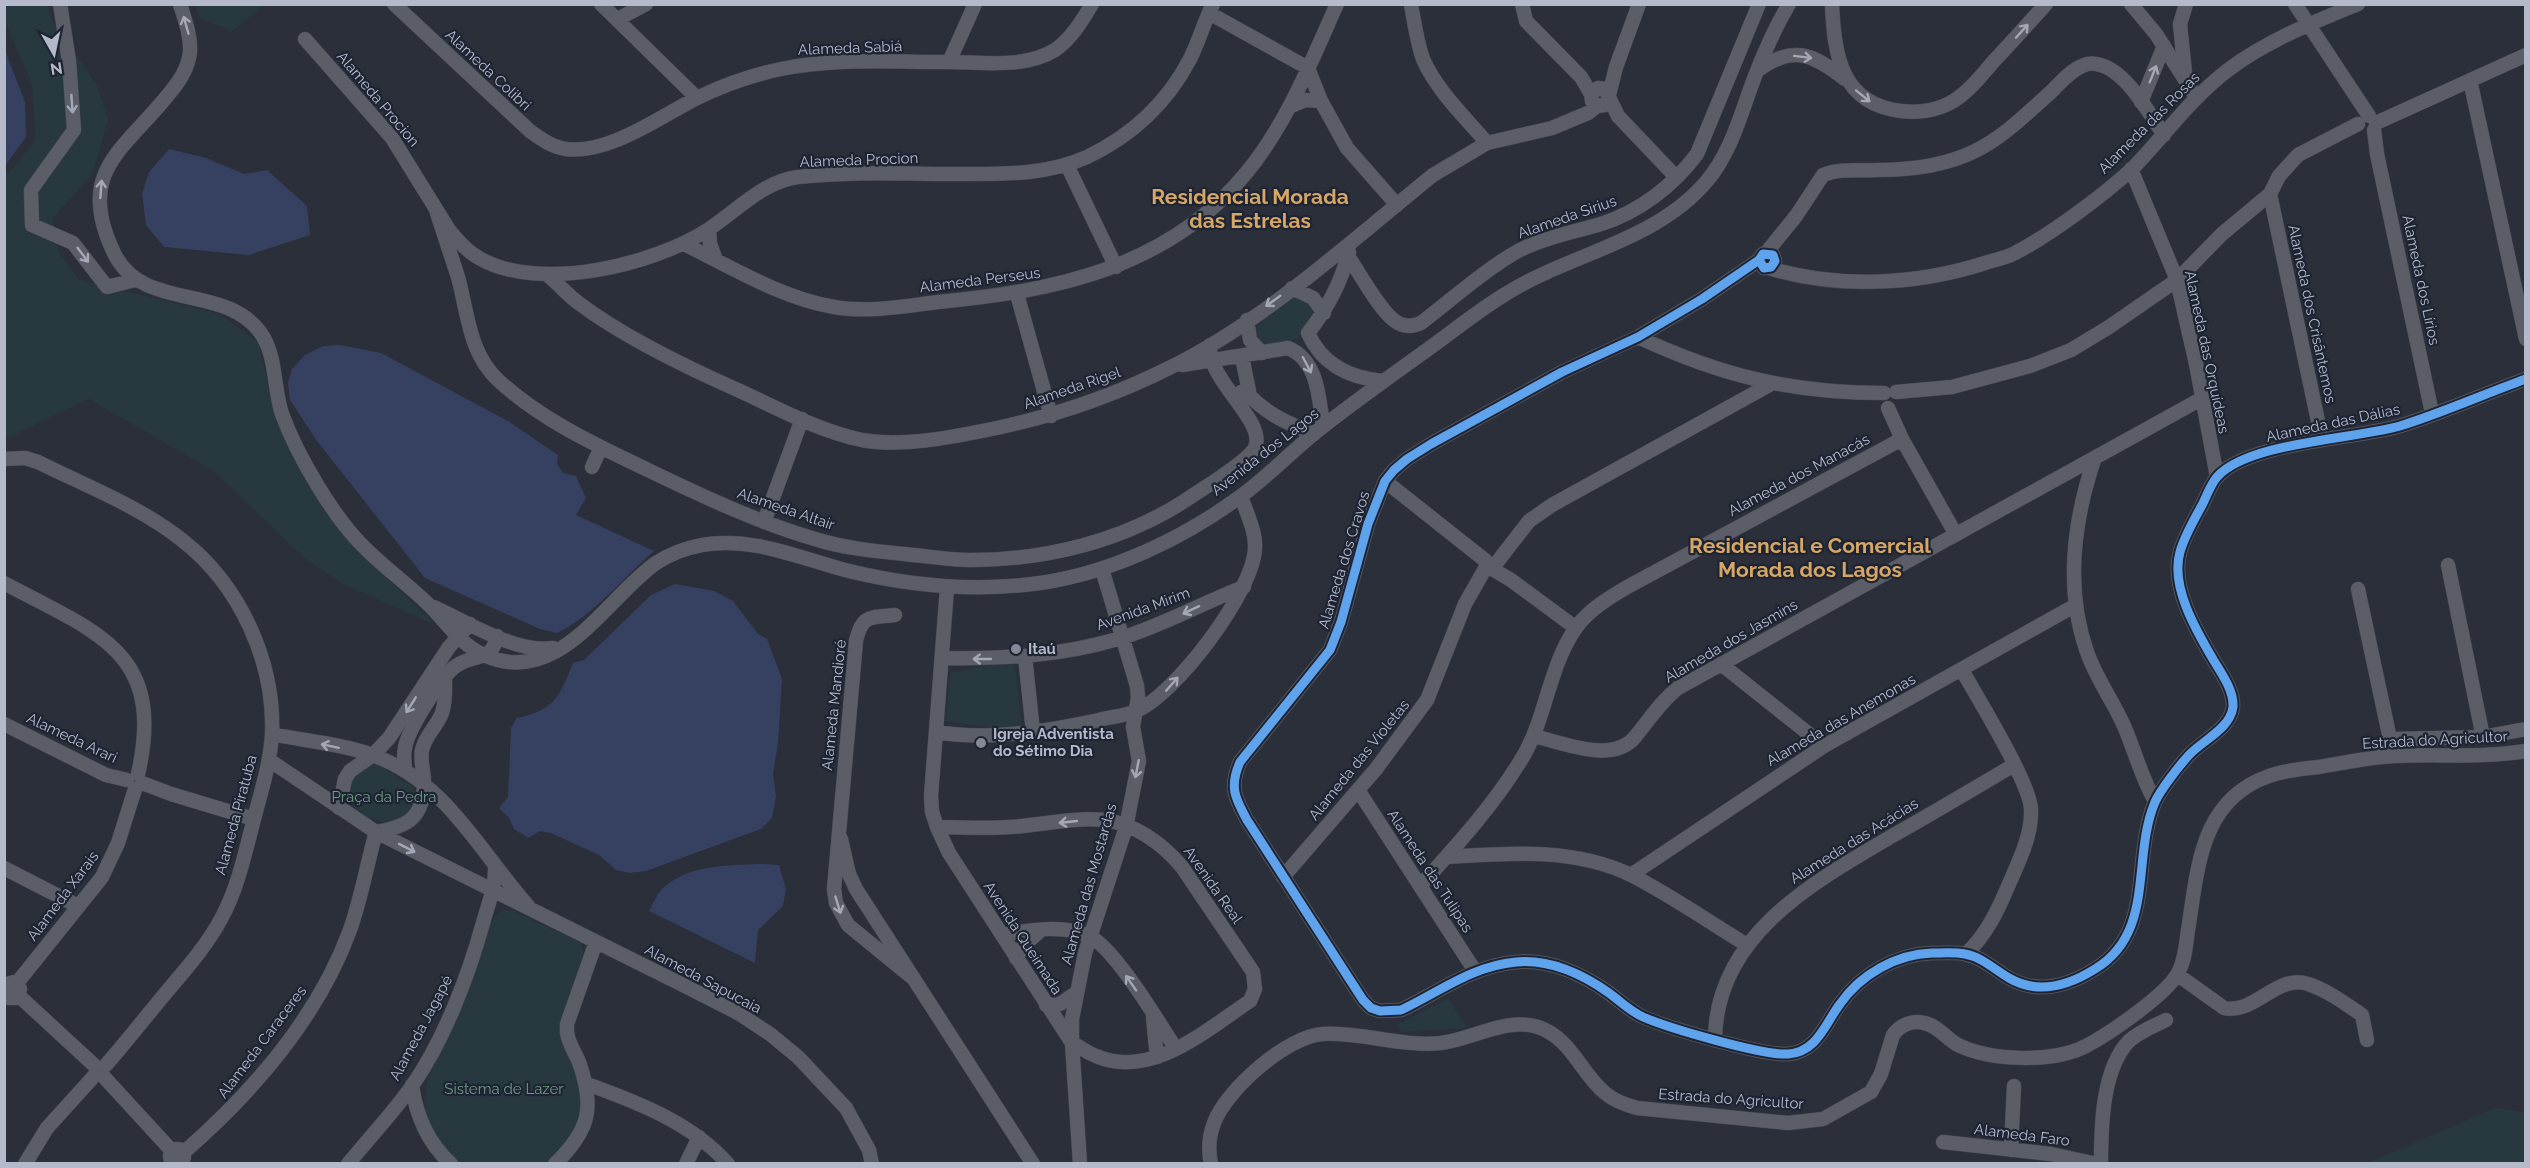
<svg xmlns="http://www.w3.org/2000/svg" width="2530" height="1168" viewBox="0 0 2530 1168" font-family="Raleway,sans-serif">
<style>
.green{fill:#28383f}
.water{fill:#364061}
.lines{fill:none;stroke-linecap:round;stroke-linejoin:round}
.minor-casing{stroke:#474a52;stroke-width:15}
.minor{stroke:#5b5e67;stroke-width:14}
.cycleway-casing{stroke:#1e2434;stroke-width:13}
.cycleway{stroke:#60a3ed;stroke-width:9}
.oneway{stroke:#a3a8b6}
.poi-dot{fill:#858997;stroke:#1e2434;stroke-width:2}
.labels{text-anchor:middle;stroke-width:4.5;stroke-linejoin:round;paint-order:stroke}
.street-label{font-size:15px;fill:#b5baca;stroke:#1e2434}
.poi-label{font-size:15px;font-weight:bold;fill:#b5baca;stroke:#1e2434;text-anchor:start}
.park-label{font-size:15px;fill:#6c9b7e;stroke:#1e2434}
.district-label{font-size:21px;font-weight:bold;fill:#d6a764;stroke:#1e2434}
</style>
<rect width="100%" height="100%" fill="#2b2f39"/>
<!-- green -->
<path class="green" d="M5 5H48L51 19 97 85 108 120 93 173 52 219 59 253 79 280 220 314 259 343 271 401 329 515 361 554 436 625 343 584 304 558 214 471 89 399 5 439V175L8 174 36 139 32 84 5 21Z
M195 5V4L264 5 232 31 200 18Z
M1294 298 1305 299 1315 312C1305 341 1286 347 1258 345L1256 334 1257 325Z
M1014 661 1023 732 946 721 950 673Z
M377 764 414 787C418 806 410 814 395 825 380 823 364 817 353 806 345 799 346 783 352 775 357 767 368 765 377 764Z
M505 910 514 911 581 943 585 957 562 1027 582 1084 584 1109 578 1129 546 1163H458C439 1147 422 1123 425 1096 427 1069 444 1045 456 1020 467 995 475 969 483 943 488 929 490 916 505 910Z
M1448 998 1467 1028 1401 1032 1398 1024Z
M2495 1108 2525 1112V1163H2367Z"/>
<!-- water -->
<path class="water" d="M4 48 25 102 26 137 5 166Z
M169 149 206 158 244 174 267 170 307 206 310 235 249 255 164 247 146 225 142 194 149 172Z
M340 345 381 353 508 421 558 455 557 464 563 473 576 476 586 498 576 515 654 551C622 578 596 614 557 633L540 629 425 578 317 441 290 400 288 383 292 369 305 355 323 346Z
M675 584 714 591 733 601 758 634 767 639 782 679 778 743 773 773 776 796 772 818 761 829 646 871 630 873 616 870 599 855 551 833 540 831 528 838 514 829 509 818 499 808 508 797 511 728 517 718C555 710 559 697 573 663L584 660 651 595Z
M760 864 779 865 786 889 783 906 758 930 755 963 649 911C653 904 656 896 661 890 685 865 728 865 760 864Z"/>
<g class="lines">
<!-- minor casing -->
<g class="minor-casing">
<path id="minor" d="M60 4 69 61 74 130 31 190 32 225 73 243 107 287 135 280
M180 4C185 20 191 36 190 52 188 69 179 82 168 95 123 151 75 172 114 253 142 312 224 283 260 332 277 355 273 387 282 414 297 455 334 519 366 549 386 569 410 586 430 606 447 623 461 645 484 655 559 689 606 598 656 563 670 554 686 548 702 545 750 536 800 558 845 570 909 586 975 592 1040 583 1111 573 1184 538 1241 496 1267 477 1290 453 1316 432 1351 404 1388 378 1424 352 1451 333 1476 312 1504 295 1568 254 1655 242 1706 182 1733 151 1742 108 1757 71 1766 48 1776 26 1789 4
M394 4 530 131C541 139 552 147 566 149 607 155 660 117 695 99 723 85 751 75 781 69 835 58 893 62 948 62 982 62 1024 69 1055 50 1071 39 1082 21 1092 4
M601 4 697 98
M1411 4C1414 22 1417 42 1423 59 1437 91 1465 117 1487 143
M1522 4 1526 21 1581 77 1591 94
M1832 4C1834 55 1841 104 1901 111 1918 113 1935 111 1950 103 1967 94 1981 76 1993 62 2011 43 2028 24 2046 4
M2131 4 2156 34 2196 97
M2295 4 2369 116
M1209 13 1308 68 1321 101 1347 148 1397 205
M618 19 646 4
M305 39 392 138 449 230C457 240 468 252 479 258 539 293 654 265 709 229 736 211 764 181 798 177 852 171 908 174 962 174 1004 174 1047 175 1087 157 1131 136 1167 103 1190 59 1199 41 1204 22 1213 4
M949 62 975 4
M1757 71C1793 44 1813 54 1845 79
M2185 73 2180 24 2186 4
M2470 80 2526 339
M1609 95 1616 67 1639 4
M1609 99 1605 105 1597 106 1592 101 1591 94 1598 88 1605 89 1618 116 1676 177
M2141 102 2164 46
M1289 107 1305 100 1321 101
M2376 123 2526 55
M2374 130 2377 154 2432 413
M1067 165 1116 267
M2131 169 2177 280 2196 364 2217 477
M2270 194 2322 440
M437 213C444 234 451 256 458 277 468 314 469 353 498 380 541 420 596 445 648 470 702 496 757 522 815 539 843 548 874 551 904 554 926 556 949 560 971 560 1046 560 1123 541 1186 500 1200 490 1252 460 1256 445 1263 418 1207 380 1210 345
M709 229 710 244 716 260
M684 244C731 267 781 298 834 307 868 313 904 306 938 302 1055 291 1169 268 1247 172 1287 123 1311 62 1337 4
M1349 252C1341 283 1328 308 1308 333 1322 365 1350 378 1383 381
M1766 253 1796 216 1823 175C1839 168 1859 171 1877 170 1910 170 1945 166 1975 151 2004 137 2027 113 2051 92 2060 83 2070 71 2082 66 2086 64 2091 63 2096 64 2125 68 2148 112 2164 135
M1348 256C1359 272 1380 311 1395 321 1403 327 1412 327 1421 323 1451 300 1486 269 1518 251 1543 238 1574 232 1601 224 1639 212 1673 186 1697 154L1759 4
M1759 260 1764 268 1771 267 1775 261 1773 255 1763 254 1759 260 1702 299 1638 337 1562 372 1431 444 1407 459 1394 470 1385 481 1368 524 1341 622 1330 650 1240 762C1229 787 1235 798 1247 820L1363 1000 1371 1008 1380 1011 1401 1010C1439 992 1472 966 1516 962 1550 959 1582 974 1609 993 1620 1001 1630 1011 1643 1017 1668 1028 1764 1056 1788 1054 1817 1052 1825 1024 1840 1004 1860 975 1896 954 1932 953 1942 953 1955 952 1965 954 1982 957 1995 970 2009 978 2038 995 2068 986 2095 969 2156 932 2131 859 2155 802 2161 789 2179 766 2189 755 2203 740 2230 729 2233 707 2234 691 2222 674 2214 661 2197 632 2170 587 2180 552 2184 537 2194 520 2201 507 2206 498 2210 485 2217 477 2248 442 2355 439 2400 426 2442 413 2484 394 2526 379
M1769 268C1837 289 1917 285 1985 263 1994 260 2006 258 2015 253 2050 235 2104 195 2133 168 2165 135 2191 98 2228 70 2266 41 2314 22 2358 4
M546 274C558 283 568 296 580 304 625 338 688 368 740 391 779 409 819 431 862 440 902 447 947 438 987 430 1052 417 1114 396 1173 366 1264 321 1354 239 1433 175L1487 143 1552 128 1588 113 1597 106
M1292 288 1313 298 1324 313
M1017 294 1051 416
M1247 320 1250 340 1262 353
M1638 337C1721 376 1792 393 1884 393
M1182 365 1288 348C1318 360 1319 398 1323 426
M1241 392 1249 391 1242 357
M1246 392C1266 414 1287 423 1314 434
M1896 392 1952 387 2030 366 2071 350 2109 327 2177 280 2222 234 2270 194 2279 176 2298 155 2358 124
M1888 408 1902 439 1955 533
M4 459 25 458 38 462C86 486 139 506 182 540 240 585 275 662 272 735 270 764 261 792 254 819 245 853 238 888 221 919 206 947 184 971 164 995 145 1018 126 1042 106 1065
M2094 460C2073 523 2065 589 2087 652 2096 678 2113 701 2124 726 2135 751 2141 777 2155 801
M592 467 601 447
M1385 481 1486 561
M764 522 802 419
M1498 561 1529 521 1552 505 1771 384
M2448 565 2483 737
M1494 570 1511 580 1576 628
M4 583C97 633 166 651 138 774
M947 588 931 796 932 812 937 827 949 853 1072 1043 1080 1164
M2358 589 2390 739
M434 607C467 622 517 654 553 648
M895 615C870 618 862 614 856 641L834 889 836 903 848 925 914 979
M1025 656 1033 732
M943 658C1003 659 1062 656 1121 638 1164 625 1202 603 1244 587
M1721 664 1824 746
M1962 670C1977 697 2031 784 2031 810 2032 835 2019 861 2009 884 1998 910 1987 934 1966 954
M4 724 106 775 127 780
M936 732C990 741 1047 731 1099 720 1110 717 1123 716 1134 712 1174 697 1254 591 1255 548 1256 531 1246 512 1241 496
M272 734C305 741 343 744 375 756 447 783 480 852 528 906
M1534 736C1563 743 1613 764 1635 737 1650 719 1660 702 1678 688L2201 399
M2379 757 2390 739 2483 737 2526 729
M269 760 376 832 683 985 738 1013 770 1034 798 1057 846 1108 869 1150 872 1164
M405 771C405 764 403 756 405 748 407 731 442 675 456 666 474 653 492 663 497 636
M142 783 171 794 254 819
M1358 790 1475 971
M339 808 345 779 350 771 373 755 389 738 449 647 470 624
M937 827C961 827 986 829 1011 827 1041 825 1074 817 1104 820 1134 823 1163 844 1182 867L1253 972 1255 989 1250 1001C1207 1029 1152 1080 1096 1056 1088 1053 1080 1047 1072 1043V1019L1085 953 1126 827 1139 761 1133 727 1138 697 1137 686 1102 569
M841 839 849 874 856 889 1033 1164
M1447 857C1508 853 1575 847 1633 876 1672 896 1709 922 1747 945
M4 868 78 906
M1631 875 1824 746 2076 605
M1283 877 1376 769 1427 700 1465 604 1486 567
M1420 886C1456 846 1493 806 1521 760 1546 720 1548 669 1575 629 1588 610 1610 597 1629 586L1902 439
M1002 935C1028 930 1065 924 1089 936 1115 948 1159 1023 1176 1049
M1016 958 1023 946 1040 931
M2178 975 2224 1008C2254 1015 2278 973 2308 984 2327 990 2346 1004 2362 1015L2367 1040
M17 983 102 877 118 843 135 789
M4 985 14 982 20 989 15 998H9L4 995
M18 995 95 1066
M1046 1005 1060 1004 1076 993
M1153 1018 1157 1057
M1715 1039C1716 935 1814 882 1892 836 1933 813 1973 789 2014 765
M104 1077 172 1151
M587 1084C637 1102 692 1123 728 1164
M412 1085C416 1116 427 1142 451 1164
M1943 1142 2051 1154 2097 1164
M170 1156a7 7 0 1 1 14 0a7 7 0 1 1-14 0Z
M2011 1150 2014 1086
M183 1153C252 1093 318 1017 350 930 361 899 367 864 376 832 407 827 424 818 424 782 424 772 420 761 422 750 425 736 437 726 442 713 446 702 445 688 445 677
M25 1164 47 1128 95 1075
M348 1164C369 1138 393 1113 412 1086 444 1040 468 977 483 923 488 905 496 885 495 866
M555 1164C590 1130 595 1107 579 1062 575 1052 568 1043 567 1032V1024L596 942
M686 1164 699 1137
M1211 1164C1208 1150 1209 1136 1214 1123 1226 1090 1287 1036 1323 1034 1363 1032 1401 1047 1441 1043 1473 1039 1506 1017 1538 1027 1571 1038 1580 1072 1605 1093 1614 1101 1626 1105 1637 1108L1788 1123 1823 1119 1871 1092 1881 1074 1893 1035C1900 1025 1912 1020 1924 1023 1937 1025 1947 1039 1958 1045 1991 1061 2053 1063 2086 1046 2109 1034 2166 995 2178 973 2185 961 2186 944 2188 930 2198 868 2200 800 2269 776 2285 770 2302 769 2318 767 2344 763 2369 757 2395 756 2439 754 2482 758 2526 751
M2101 1164C2101 1127 2102 1069 2129 1041 2140 1031 2154 1026 2166 1020"/>
</g>
<!-- minor -->
<use href="#minor" class="minor"/>
<!-- cycleway casing -->
<g class="cycleway-casing">
<path id="cycleway" d="M1759 260 1764 268 1771 267 1775 261 1773 255 1763 254 1759 260 1702 299 1638 337 1562 372 1431 444 1407 459 1394 470 1385 481 1368 524 1341 622 1330 650 1240 762C1229 787 1235 798 1247 820L1363 1000 1371 1008 1380 1011 1401 1010C1439 992 1472 966 1516 962 1550 959 1582 974 1609 993 1620 1001 1630 1011 1643 1017 1668 1028 1764 1056 1788 1054 1817 1052 1825 1024 1840 1004 1860 975 1896 954 1932 953 1942 953 1955 952 1965 954 1982 957 1995 970 2009 978 2038 995 2068 986 2095 969 2156 932 2131 859 2155 802 2161 789 2179 766 2189 755 2203 740 2230 729 2233 707 2234 691 2222 674 2214 661 2197 632 2170 587 2180 552 2184 537 2194 520 2201 507 2206 498 2210 485 2217 477 2248 442 2355 439 2400 426 2442 413 2484 394 2526 379"/>
</g>
<!-- cycleway -->
<use href="#cycleway" class="cycleway"/>
</g>
<!-- one-way arrows -->
<defs><path id="oneway-shaft" d="M-6 0H5M1.5-3L5.5 0L1.5 3" fill="none" stroke-width="1.6" stroke-linecap="round" stroke-linejoin="round" transform="scale(1.5)"/></defs>
<g class="oneway">
<use href="#oneway-shaft" transform="translate(186 25) rotate(-106)"/>
<use href="#oneway-shaft" transform="translate(2022 31) rotate(-48)"/>
<use href="#oneway-shaft" transform="translate(1803 57) rotate(7)"/>
<use href="#oneway-shaft" transform="translate(2153 74) rotate(-68)"/>
<use href="#oneway-shaft" transform="translate(1863 96) rotate(39)"/>
<use href="#oneway-shaft" transform="translate(72 104) rotate(86)"/>
<use href="#oneway-shaft" transform="translate(101 189) rotate(-86)"/>
<use href="#oneway-shaft" transform="translate(83 255) rotate(53)"/>
<use href="#oneway-shaft" transform="translate(1273 301) rotate(144)"/>
<use href="#oneway-shaft" transform="translate(1307 365) rotate(62)"/>
<use href="#oneway-shaft" transform="translate(1191 610) rotate(155)"/>
<use href="#oneway-shaft" transform="translate(982 659) rotate(-180)"/>
<use href="#oneway-shaft" transform="translate(1172 684) rotate(-49)"/>
<use href="#oneway-shaft" transform="translate(411 705) rotate(122)"/>
<use href="#oneway-shaft" transform="translate(330 746) rotate(-168)"/>
<use href="#oneway-shaft" transform="translate(1137 769) rotate(101)"/>
<use href="#oneway-shaft" transform="translate(1068 822) rotate(174)"/>
<use href="#oneway-shaft" transform="translate(407 848) rotate(27)"/>
<use href="#oneway-shaft" transform="translate(838 905) rotate(73)"/>
<use href="#oneway-shaft" transform="translate(1131 983) rotate(-125)"/>
</g>
<!-- markers -->
<g class="poi-dot">
<circle cx="1016" cy="649" r="6"/>
<circle cx="981" cy="743" r="6"/>
</g>
<g class="labels">
<!-- street labels -->
<g class="street-label">
<text transform="translate(850 48) rotate(-2)" y="5">Alameda Sabiá</text>
<text transform="translate(488 70) rotate(43)" y="5">Alameda Colibri</text>
<text transform="translate(378 99) rotate(50)" y="5">Alameda Procion</text>
<text transform="translate(2149 123) rotate(-45)" y="5">Alameda das Rosas</text>
<text transform="translate(859 160) rotate(-2)" y="5">Alameda Procion</text>
<text transform="translate(1567 217) rotate(-19)" y="5">Alameda Sirius</text>
<text transform="translate(980 280) rotate(-7)" y="5">Alameda Perseus</text>
<text transform="translate(2421 280) rotate(78)" y="5">Alameda dos Lírios</text>
<text transform="translate(2312 314) rotate(78)" y="5">Alameda dos Crisântemos</text>
<text transform="translate(2207 352) rotate(78)" y="5">Alameda das Orquídeas</text>
<text transform="translate(1072 388) rotate(-19)" y="5">Alameda Rigel</text>
<text transform="translate(2333 423) rotate(-12)" y="5">Alameda das Dálias</text>
<text transform="translate(1265 452) rotate(-38)" y="5">Avenida dos Lagos</text>
<text transform="translate(1799 475) rotate(-28)" y="5">Alameda dos Manacás</text>
<text transform="translate(786 509) rotate(19)" y="5">Alameda Altair</text>
<text transform="translate(1344 560) rotate(-73)" y="5">Alameda dos Cravos</text>
<text transform="translate(1143 609) rotate(-20)" y="5">Avenida Mirim</text>
<text transform="translate(1731 641) rotate(-30)" y="5">Alameda dos Jasmins</text>
<text transform="translate(834 705) rotate(-84)" y="5">Alameda Mandioré</text>
<text transform="translate(1841 720) rotate(-30)" y="5">Alameda das Anemonas</text>
<text transform="translate(72 738) rotate(25)" y="5">Alameda Arari</text>
<text transform="translate(2435 740) rotate(-3)" y="5">Estrada do Agricultor</text>
<text transform="translate(1359 760) rotate(-51)" y="5">Alameda das Violetas</text>
<text transform="translate(236 815) rotate(-75)" y="5">Alameda Piratuba</text>
<text transform="translate(1854 841) rotate(-32)" y="5">Alameda das Acácias</text>
<text transform="translate(1430 871) rotate(57)" y="5">Alameda das Tulipas</text>
<text transform="translate(1089 884) rotate(-74)" y="5">Alameda das Mostardas</text>
<text transform="translate(1213 885) rotate(55)" y="5">Avenida Real</text>
<text transform="translate(63 896) rotate(-53)" y="5">Alameda Xarais</text>
<text transform="translate(1023 938) rotate(57)" y="5">Avenida Queimada</text>
<text transform="translate(703 979) rotate(28)" y="5">Alameda Sapucaia</text>
<text transform="translate(421 1028) rotate(-62)" y="5">Alameda Jagapé</text>
<text transform="translate(262 1042) rotate(-53)" y="5">Alameda Caraceres</text>
<text transform="translate(1731 1099) rotate(4)" y="5">Estrada do Agricultor</text>
<text transform="translate(2022 1135) rotate(7)" y="5">Alameda Faro</text>
</g>
<!-- poi labels -->
<g class="poi-label">
<text x="1028" y="654">Itaú</text>
<text x="993" y="739">Igreja Adventista<tspan x="993" dy="17">do Sétimo Dia</tspan></text>
</g>
<!-- park labels -->
<g class="park-label">
<text x="384" y="802">Praça da Pedra</text>
<text x="504" y="1094">Sistema de Lazer</text>
</g>
<!-- district labels -->
<g class="district-label">
<text x="1250" y="204">Residencial Morada<tspan x="1250" dy="24">das Estrelas</tspan></text>
<text x="1810" y="553">Residencial e Comercial<tspan x="1810" dy="24">Morada dos Lagos</tspan></text>
</g>
</g>
<!-- border -->
<rect width="2530" height="1168" fill="none" stroke="#b5baca" stroke-width="12"/>
<!-- north arrow -->
<g transform="translate(54 54) rotate(171)" stroke="#1e2434" stroke-width="4.5" paint-order="stroke">
<path d="M0-4.5L10 22L0 15L-10 22Z" fill="#b5baca"/>
<text y="-9" font-size="16" font-weight="bold" text-anchor="middle" fill="#b5baca">N</text>
</g>
</svg>
